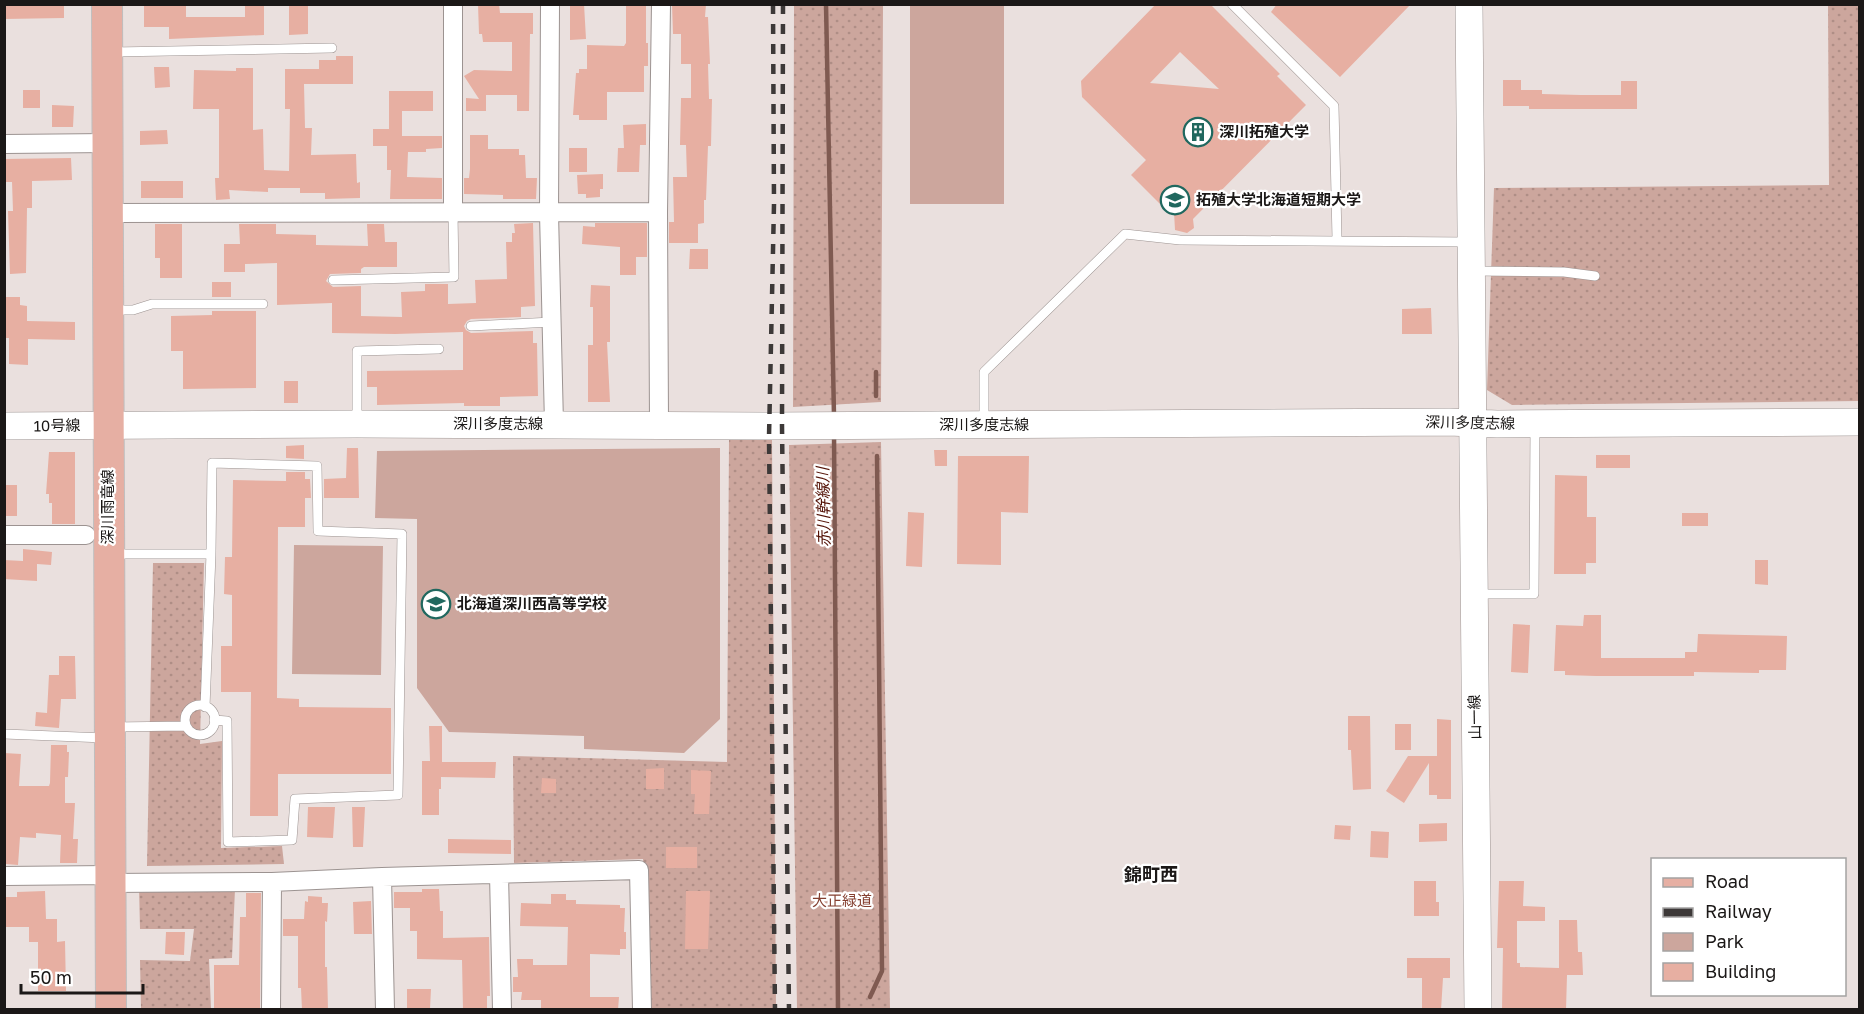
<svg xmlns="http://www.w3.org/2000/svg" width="1864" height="1014" viewBox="0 0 1864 1014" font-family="'Golos Text','Noto Sans JP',sans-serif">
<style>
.green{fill:url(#green-dots)}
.pitch{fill:#cca69d}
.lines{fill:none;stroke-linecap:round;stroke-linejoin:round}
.stream{stroke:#7f5a51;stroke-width:4.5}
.building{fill:#e7afa2;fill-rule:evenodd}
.lane-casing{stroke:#9c9391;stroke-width:10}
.street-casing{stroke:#9c9391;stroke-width:20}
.secondary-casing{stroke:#9c9391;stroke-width:28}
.primary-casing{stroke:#bfbebe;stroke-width:32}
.lane{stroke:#fff;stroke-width:9}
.street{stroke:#fff;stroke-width:18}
.secondary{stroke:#fff;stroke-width:27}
.primary{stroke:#e6afa3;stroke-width:30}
.rail{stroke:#3d3938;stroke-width:4.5;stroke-dasharray:10 10;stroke-linecap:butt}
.labels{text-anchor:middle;stroke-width:4.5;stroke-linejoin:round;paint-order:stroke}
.poi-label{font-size:15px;font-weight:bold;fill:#1b1817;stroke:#fff;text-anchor:start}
.street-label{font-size:15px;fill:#1b1817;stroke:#fff}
.park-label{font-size:15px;fill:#854031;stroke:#fff}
.water-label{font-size:16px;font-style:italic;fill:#521004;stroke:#fff}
.quarter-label{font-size:18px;font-weight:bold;fill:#1b1817;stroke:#fff}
</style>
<defs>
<pattern id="green-dots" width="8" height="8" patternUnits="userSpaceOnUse" patternTransform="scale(1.5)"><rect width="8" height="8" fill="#cca69d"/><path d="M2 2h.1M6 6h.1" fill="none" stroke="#af8e86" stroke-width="1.8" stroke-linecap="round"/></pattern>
</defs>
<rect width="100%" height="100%" fill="#eae0de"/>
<!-- green -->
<path class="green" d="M794 5H883L881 402 793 407Z
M1828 5H1859V401L1512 405 1487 390 1494 188 1829 185Z
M729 440H772L776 1009H650L643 859 514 863 513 756 727 762Z
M881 442 890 1009H797L789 445Z
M153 563H204L200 744 222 741 221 848 282 846 284 864 147 866Z
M139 886 235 889 232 958 209 959 211 1009H141L140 960 190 961 194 929H140Z"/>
<!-- pitch -->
<path class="pitch" d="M910 5H1004V204H910Z
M720 448V719L684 753 584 749V736L449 732 417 688V519L375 518 377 451Z
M294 545 383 546 381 675 292 674Z"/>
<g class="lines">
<!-- stream -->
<path class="stream" d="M826 4 834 416
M876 396V372
M834 433 838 1010
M870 997 882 971 877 456"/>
</g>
<!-- building -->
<path class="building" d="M4 4H64V18L4 19Z
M144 4H186V17H245V4H264V35L169 39V27H144Z
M289 4H308V34L289 35Z
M478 4H499L500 13H533V34H530L529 111H517V95H486V111H466V98L479 99 464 76 474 70 512 71V42H483L482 34H479Z
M570 4H584L586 39 570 40Z
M626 4H646V43H648V66H644V92H607V120H579V115H573L576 73H579V69H587V45L624 46 626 43Z
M672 4H706L705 17H708L710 64H708L709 99H712L711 146H708L706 200H704V223L698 224V243H669V222H674L673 177H687L686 145H680L681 98H691V64H681V34H673Z
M1156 4H1210L1280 74 1277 76 1306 105 1193 219 1194 228 1187 233 1175 230 1173 194 1161 205 1131 175 1146 160 1082 97 1081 81ZM1180 52 1219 89 1150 83Z
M1277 4H1411L1340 77 1271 12Z
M336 56H353V84H304L305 128H312L311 155 356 154 357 183 360 182V198L325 199V193H300V188H268V192L229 190 230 199 216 200 215 178H219V109H193L194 70 236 71V68H253V130L263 129 264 170 289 171 290 109H285V69H319V60H336Z
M154 67H169L170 87 155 88Z
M1503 80H1521V90H1542V94L1581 95H1621V81H1637V109H1529V106H1503Z
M23 90H40V108H23Z
M389 91H433V111H402V136H442V148L426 149V152H408L407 177 442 178V199H390L391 170H387V146H373V129H389Z
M52 105 74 106 73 127H52Z
M646 124V145H640L639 172H617L618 148H624L623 125Z
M167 130 168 144 140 145V131Z
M470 135H488V149H519V155H525L526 178H537L536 199H503V195L464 194V178H469L470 169Z
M569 148H587V172H569Z
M71 158 72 180 32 181V208H27L26 273 10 274 8 211H13L12 182H4V159Z
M603 174V189H600V197L586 198V194H578L577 175Z
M141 181H183V198H141Z
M533 223 535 306 521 307V317L471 319 467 321 464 326 466 330 471 333 533 331V343H537L538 396 500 397V406H464V403L377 405V387H367V371L463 370V332L395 334 332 333V303L277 305V263L245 264V272H224V244H240L239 224H276V234L316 235V245L368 246 367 224H384L385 242H397V267H364L361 269V273L330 274 326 281 333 287 361 286V316L402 317 401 292 425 291V284H448V304L476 303 475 280 507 279 506 242H512V233H515L514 224Z
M595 223H647V257H636V275H620V247L582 244 583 226 595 227Z
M155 224H182V278H160V258H155Z
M690 249H708V269H689Z
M212 282H231V297H212Z
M591 285 610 286V342H607L610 402H588V345H593V307H590Z
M4 297H20V305L27 306V321L75 322V340L28 339V365L9 364V338H4Z
M1431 308 1432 334H1402V309Z
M212 311H256V388L183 389V351H171V316L212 315Z
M284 381H298V403H284Z
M304 445V459L286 458V446Z
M347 448H358L359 498H324V479L346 478Z
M934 450H947V466H935Z
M49 452H75V524H52V503H49V494H46Z
M1596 455H1630V468H1596Z
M958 456H1029L1028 513 1001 512V565L957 564Z
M286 472H305V479H310L311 498H305V527H278L277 698 299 699V707L391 708V774H278V816H250L251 692H221V646H232V595L224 594 225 557H232L233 480 286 481Z
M1555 475 1587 476V517H1596V563H1586V574H1554Z
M4 485H17V516H4Z
M908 512 924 513 922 567 906 566Z
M1682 513H1708V526H1682Z
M23 549 52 552 51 565 37 564V581L4 579V560L23 561Z
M1755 560H1768V585L1755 584Z
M1584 615H1601V658H1685V652H1697L1698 634 1787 636 1786 670H1759V673L1694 672V676H1596L1565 675V671H1554L1556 625 1583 626Z
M1513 624 1530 625 1528 673 1511 672Z
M59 656H75L76 699H61L59 728 35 726 36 712 47 713 49 675H59Z
M1348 716H1370L1371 789 1353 790 1351 750H1348Z
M1437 719 1451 720V799H1437V795H1429V763L1404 803 1386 791 1408 756H1437Z
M1395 724H1411V750H1395Z
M429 726H442V762H496L495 778 441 777V789H439V815H422V761H430Z
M51 745H67V752H69L68 777H65V803H75L73 839H78L77 863H60L61 835 36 833V838L20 837 18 865 6 864 4 753 21 754 19 786H49L50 783Z
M664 768V789H646V769Z
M691 770 711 771 709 814H694L695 794H691Z
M542 778 556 779V793H541Z
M308 807H335L333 838 307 837Z
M352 807H365L363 847H353Z
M1447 823V841L1419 842V824Z
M1335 825 1351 826 1350 840 1334 839Z
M1371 831 1389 832 1388 858 1370 857Z
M448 839 511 840V854L448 853Z
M666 847H697V868H666Z
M1414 881H1436V902H1439V916H1414Z
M1499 881H1524L1523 906 1545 907V921H1517V963H1520V967L1559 968V920H1577L1578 952H1582L1583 975H1567L1566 1010H1502L1503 948H1497Z
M422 889H439L440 911H443V938L489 937 490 996H487V1010H463L462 960 417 959V931H410V908H394V892H422Z
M45 891 46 919H57V942L65 941 66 991H38V942H29V927H4V897H17V892Z
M686 891H710L708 949H685Z
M246 893H261L260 1010H214V965H239L240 917H246Z
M551 894H566V900H576V904L620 905V908H625L624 932H626V949H620V955L590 954V997H619L618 1010 541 1008V1000H521L522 992H513V977H518L517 959H533V965H567L568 927 520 926 521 903 551 904Z
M308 896 322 897V903H328L327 922 325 921V967H327L328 1010H302L301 988H298V936H283V919H304L305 901 308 902Z
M371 901 372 934H354L353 902Z
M166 932H185L184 955 165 954Z
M1407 958H1450V978H1443L1441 1010H1422V978H1407Z
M407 989H431L430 1009H407Z"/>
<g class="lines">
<!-- lane casing -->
<g class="lane-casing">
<path id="lane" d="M1232 4 1334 106 1337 239
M113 52 332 48
M1474 271 1564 272 1595 276
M333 280 454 277 453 212
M113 310H133L152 304H263
M471 326 552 322
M984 421V372L1125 234 1180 240 1468 242
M357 422V351L439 349
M114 554H211L205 707
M211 554 212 463 317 466 318 531 402 534 398 795 295 799 292 840 228 842 227 721 214 720
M1476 594H1534L1535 426
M185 720a15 15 0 1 1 30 0a15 15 0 1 1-30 0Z
M113 727 185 726
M4 734 105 738"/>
</g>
<!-- street casing -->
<g class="street-casing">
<path id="street" d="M453 4V212
M550 4 549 213 554 424
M4 144 108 143
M658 212 659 424
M108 213 658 212 661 4
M4 535H86
M499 874 502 1010
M4 876 110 875
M382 877 385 1010
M109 883 272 882 382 877 639 870 642 1010
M271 1010 272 882"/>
</g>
<!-- secondary casing -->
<g class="secondary-casing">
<path id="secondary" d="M1469 4 1478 1010
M4 426 357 424 769 426 1449 422 1497 424 1860 422"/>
</g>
<!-- primary casing -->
<g class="primary-casing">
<path id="primary" d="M107 4 111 1010"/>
</g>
<!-- lane -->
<use href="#lane" class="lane"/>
<!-- street -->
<use href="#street" class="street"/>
<!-- secondary -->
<use href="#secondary" class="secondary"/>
<!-- primary -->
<use href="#primary" class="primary"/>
<!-- rail -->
<path class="rail" d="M773 4 774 204 769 437 775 1010
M783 4 782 426 789 1010"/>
</g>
<!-- icons -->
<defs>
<g id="building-ring" transform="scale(1.5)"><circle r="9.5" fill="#fff" stroke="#20685f" stroke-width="1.5"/><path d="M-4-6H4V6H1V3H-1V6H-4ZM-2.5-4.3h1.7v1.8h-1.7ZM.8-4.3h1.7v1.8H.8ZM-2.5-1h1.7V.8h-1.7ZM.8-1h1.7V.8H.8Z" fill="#20685f"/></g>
<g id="university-ring" transform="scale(1.5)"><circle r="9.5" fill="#fff" stroke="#20685f" stroke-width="1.5"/><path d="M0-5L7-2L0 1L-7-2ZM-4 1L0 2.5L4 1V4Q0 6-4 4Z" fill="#20685f"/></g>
<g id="school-ring" transform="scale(1.5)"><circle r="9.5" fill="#fff" stroke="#20685f" stroke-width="1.5"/><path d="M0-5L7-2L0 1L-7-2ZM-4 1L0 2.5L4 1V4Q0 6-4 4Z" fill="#20685f"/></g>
</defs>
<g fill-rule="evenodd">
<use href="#building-ring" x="1198" y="132"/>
<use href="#university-ring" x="1175" y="200"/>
<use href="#school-ring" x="436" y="604"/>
</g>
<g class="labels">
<!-- poi labels -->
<g class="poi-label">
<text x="1219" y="137">深川拓殖大学</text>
<text x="1196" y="205">拓殖大学北海道短期大学</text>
<text x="457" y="609">北海道深川西高等学校</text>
</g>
<!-- street labels -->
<g class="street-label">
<text transform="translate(1470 423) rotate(1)" y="5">深川多度志線</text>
<text x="498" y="429">深川多度志線</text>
<text x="984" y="430">深川多度志線</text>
<text transform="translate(57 426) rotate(-1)" y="5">10号線</text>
<text transform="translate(108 507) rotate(-90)" y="5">深川雨竜線</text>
<text transform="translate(1475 717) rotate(-91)" y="5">山一線</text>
</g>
<!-- park labels -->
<g class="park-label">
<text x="842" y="906">大正緑道</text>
</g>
<!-- water labels -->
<g class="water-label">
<text transform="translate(823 507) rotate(-91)" y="6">赤川幹線川</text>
</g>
<!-- quarter labels -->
<g class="quarter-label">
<text x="1151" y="881">錦町西</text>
</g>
</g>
<!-- border -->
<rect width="1864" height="1014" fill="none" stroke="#1b1817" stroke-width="12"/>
<!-- legend -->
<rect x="1651" y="858" width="195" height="138" fill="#ffffff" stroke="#a4a3a2" stroke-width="1.5"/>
<rect x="1663" y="878" width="30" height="9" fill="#e6afa3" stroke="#a4a3a2" stroke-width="1.5"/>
<text x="1705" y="888" font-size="18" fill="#1b1817">Road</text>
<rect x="1663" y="908" width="30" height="9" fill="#3d3938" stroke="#a4a3a2" stroke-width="1.5"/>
<text x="1705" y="918" font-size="18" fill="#1b1817">Railway</text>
<rect x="1663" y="933" width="30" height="18" fill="#cca69d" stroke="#a4a3a2" stroke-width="1.5"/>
<text x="1705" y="948" font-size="18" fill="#1b1817">Park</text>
<rect x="1663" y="963" width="30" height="18" fill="#e7afa2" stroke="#a4a3a2" stroke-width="1.5"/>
<text x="1705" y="978" font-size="18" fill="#1b1817">Building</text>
<!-- scale -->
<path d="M21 984v9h122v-9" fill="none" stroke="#1b1817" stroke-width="3"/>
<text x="30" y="984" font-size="18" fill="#1b1817" stroke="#ffffff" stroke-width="4.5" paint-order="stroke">50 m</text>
</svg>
